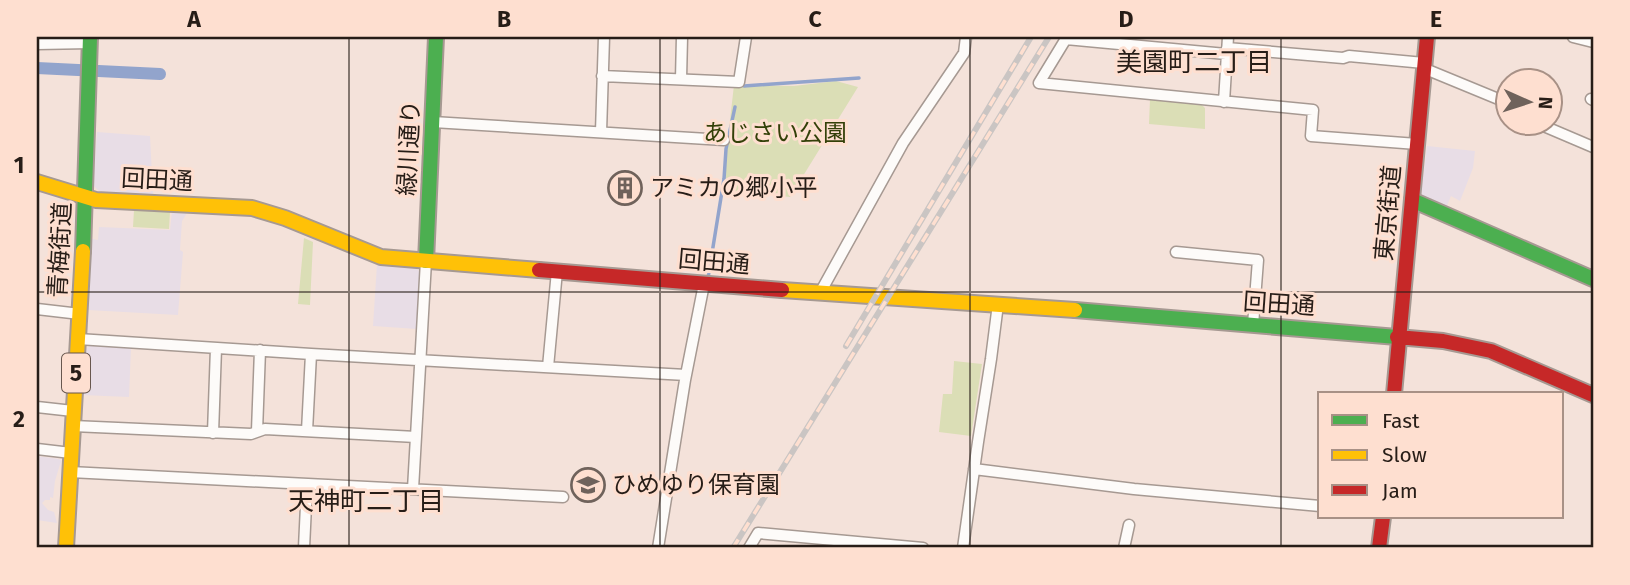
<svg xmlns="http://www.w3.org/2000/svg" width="1630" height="585" viewBox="0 0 1630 585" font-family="'Fira Sans','Noto Sans JP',sans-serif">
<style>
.commercial{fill:#e8dde6}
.green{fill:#dbdeb6}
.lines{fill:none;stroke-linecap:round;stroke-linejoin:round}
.stream{stroke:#92a4cc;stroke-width:3.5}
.canal{stroke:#92a4cc;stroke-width:12}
.street-casing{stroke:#a69992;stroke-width:13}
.fast-casing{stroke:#a69992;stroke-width:18}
.slow-casing{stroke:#a69992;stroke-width:18}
.jam-casing{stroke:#a69992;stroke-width:18}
.street{stroke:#fdfbf9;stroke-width:10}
.fast{stroke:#4caf50;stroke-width:14}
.slow{stroke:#ffc107;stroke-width:14}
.jam{stroke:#c62828;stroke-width:14}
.rail-casing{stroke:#cac5c3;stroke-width:6}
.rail{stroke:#fedfd0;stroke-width:3.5;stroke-dasharray:10;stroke-linecap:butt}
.grid{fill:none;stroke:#271d17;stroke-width:2;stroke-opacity:0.55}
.labels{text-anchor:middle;stroke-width:6;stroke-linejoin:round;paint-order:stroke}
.shield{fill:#fedfd0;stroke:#68574e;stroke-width:2}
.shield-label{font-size:23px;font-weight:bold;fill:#271d17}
.park-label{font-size:24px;fill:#334008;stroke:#fedfd0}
.street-label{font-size:24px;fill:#271d17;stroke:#fedfd0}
.poi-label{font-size:24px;fill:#271d17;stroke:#fedfd0;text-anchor:start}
.neighbourhood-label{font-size:26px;fill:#271d17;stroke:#fedfd0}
.neatline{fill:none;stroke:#271d17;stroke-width:2.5}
.grid-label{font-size:23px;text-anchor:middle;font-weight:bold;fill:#271d17}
</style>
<rect width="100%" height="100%" fill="#f4e2da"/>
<!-- commercial -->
<path class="commercial" d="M97 132 150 136 153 195 99 191 93 185Z
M1427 146 1475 151 1473 168 1460 201 1451 196 1446 208 1422 197 1421 194Z
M172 211 187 213 182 221 180 250 183 252 178 315 88 310 92 239 98 240 99 227 170 230Z
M377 264 415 267 420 272 417 329 373 326Z
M91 345 131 348 129 397 82 395 85 349Z
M37 456 59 459 61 461 55 481 53 498 50 497V500H45L42 503 48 510 54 512 57 523 37 520Z"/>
<!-- green -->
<path class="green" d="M836 81 858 87 790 197 722 190 734 85 794 86Z
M1150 99 1200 103 1205 108V129L1149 124Z
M134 210 170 212 169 229 133 227Z
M304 238 313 242 310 305 298 304Z
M954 361 982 364 971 436 939 432 943 394H952Z"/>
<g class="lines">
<!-- stream -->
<path class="stream" d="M744 86 859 78
M708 278 724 179 726 149 735 107"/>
<!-- canal -->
<path class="canal" d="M37 68 160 74"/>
<!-- street casing -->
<g class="street-casing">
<path id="street" d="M1067 37 1039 83 1313 110 1311 136 1417 144
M1573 37 1593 42
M1066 39 1226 54
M37 44 90 43
M1227 48 1343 58 1349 56 1424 63
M1423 68 1508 103
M602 76 739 82 746 37
M681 79 682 37
M1591 99 1593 100
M1224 102 1228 37
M433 122 724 140
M1542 122 1546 127 1593 147
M601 132 604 37
M1176 252 1258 260 1253 325
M820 293 903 143 964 53 966 37
M37 309 80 314
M78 339 311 354 686 375
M548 367 557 271
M37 407 73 411
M73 426 251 434 265 429 416 437
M257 431 260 350
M307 431 311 354
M213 433 216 348
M37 449 71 453
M974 469 1134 489 1320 506
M70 472 563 497
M413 489 426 261
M304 548 307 484
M658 548 685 380 704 284
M749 548 758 533 923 548
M963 548 978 442 991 359 998 304
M1124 548 1129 525"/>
</g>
<!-- fast casing -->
<g class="fast-casing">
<path id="fast" d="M1412 200 1593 279
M83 251 90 37
M426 261 436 37
M1075 310 1397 337"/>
</g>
<!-- slow casing -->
<g class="slow-casing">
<path id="slow" d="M37 182 96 200 252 208 285 218 381 257 539 270
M782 290 1075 310
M66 548 83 251"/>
</g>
<!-- jam casing -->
<g class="jam-casing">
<path id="jam" d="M539 270 782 290
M1397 337 1443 341 1491 351 1593 395
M1394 394 1427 37
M1379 548 1383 517"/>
</g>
<!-- street -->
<use href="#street" class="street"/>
<!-- fast -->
<use href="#fast" class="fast"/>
<!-- slow -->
<use href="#slow" class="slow"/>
<!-- jam -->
<use href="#jam" class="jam"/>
<!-- rail casing -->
<g class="rail-casing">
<path id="rail" d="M846 346 1031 37
M733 548 1049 37"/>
</g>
<!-- rail -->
<use href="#rail" class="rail"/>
</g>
<!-- grid -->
<path class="grid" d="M349 37V548M660 37V548M970 37V548M1281 37V548M37 292H1593"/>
<!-- icons -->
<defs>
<g id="building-ring" transform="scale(1.75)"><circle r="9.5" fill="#fedfd0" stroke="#6f625b" stroke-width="1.5"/><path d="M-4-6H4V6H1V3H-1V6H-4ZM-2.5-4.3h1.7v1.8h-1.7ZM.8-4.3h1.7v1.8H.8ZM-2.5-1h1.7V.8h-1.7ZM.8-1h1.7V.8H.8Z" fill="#6f625b"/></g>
<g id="school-ring" transform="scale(1.75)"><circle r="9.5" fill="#fedfd0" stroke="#6f625b" stroke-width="1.5"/><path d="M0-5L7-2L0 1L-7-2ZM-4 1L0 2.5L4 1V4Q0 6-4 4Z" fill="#6f625b"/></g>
</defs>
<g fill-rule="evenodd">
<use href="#building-ring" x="625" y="188"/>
<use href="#school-ring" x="588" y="485"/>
</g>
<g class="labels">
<!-- shield labels -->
<rect class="shield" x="62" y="353.5" width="28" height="39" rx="5"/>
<g class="shield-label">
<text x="76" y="381">5</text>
</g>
<!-- park labels -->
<g class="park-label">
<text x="775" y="141">あじさい公園</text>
</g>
<!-- street labels -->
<g class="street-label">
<text transform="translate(409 148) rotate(-87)" y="8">緑川通り</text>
<text transform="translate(157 180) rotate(3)" y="8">回田通</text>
<text transform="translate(1388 213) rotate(-85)" y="8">東京街道</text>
<text transform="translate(60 250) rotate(-87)" y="8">青梅街道</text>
<text transform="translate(714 262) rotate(5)" y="8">回田通</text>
<text transform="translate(1279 304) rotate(4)" y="8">回田通</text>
</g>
<!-- poi labels -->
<g class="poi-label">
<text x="650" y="196">アミカの郷小平</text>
<text x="612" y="493">ひめゆり保育園</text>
</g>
<!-- neighbourhood labels -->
<g class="neighbourhood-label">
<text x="1194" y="71">美園町二丁目</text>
<text x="366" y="510">天神町二丁目</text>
</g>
</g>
<!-- border -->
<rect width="1630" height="585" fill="none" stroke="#fedfd0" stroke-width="77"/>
<!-- legend -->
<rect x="1318" y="392" width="245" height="126" fill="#fedfd0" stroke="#a89186" stroke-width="2"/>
<rect x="1332" y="415" width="35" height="10" fill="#4caf50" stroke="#a89186" stroke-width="2"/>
<text x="1382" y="428" font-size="21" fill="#271d17">Fast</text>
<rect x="1332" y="450" width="35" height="10" fill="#ffc107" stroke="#a89186" stroke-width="2"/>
<text x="1382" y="462" font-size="21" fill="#271d17">Slow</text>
<rect x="1332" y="485" width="35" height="10" fill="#c62828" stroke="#a89186" stroke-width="2"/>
<text x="1382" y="498" font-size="21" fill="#271d17">Jam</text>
<!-- north arrow -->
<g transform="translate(1529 102) rotate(93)"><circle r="33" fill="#fedfd0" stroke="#a89186" stroke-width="2"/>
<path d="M0-5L12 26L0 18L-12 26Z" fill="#6f625b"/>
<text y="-10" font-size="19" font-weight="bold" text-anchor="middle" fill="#271d17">N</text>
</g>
<rect x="38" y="38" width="1554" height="508" class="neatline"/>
<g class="grid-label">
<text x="194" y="27">A</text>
<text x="504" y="27">B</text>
<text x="815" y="27">C</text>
<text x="1126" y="27">D</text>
<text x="1436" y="27">E</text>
<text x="19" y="173">1</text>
<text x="19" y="427">2</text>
</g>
</svg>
